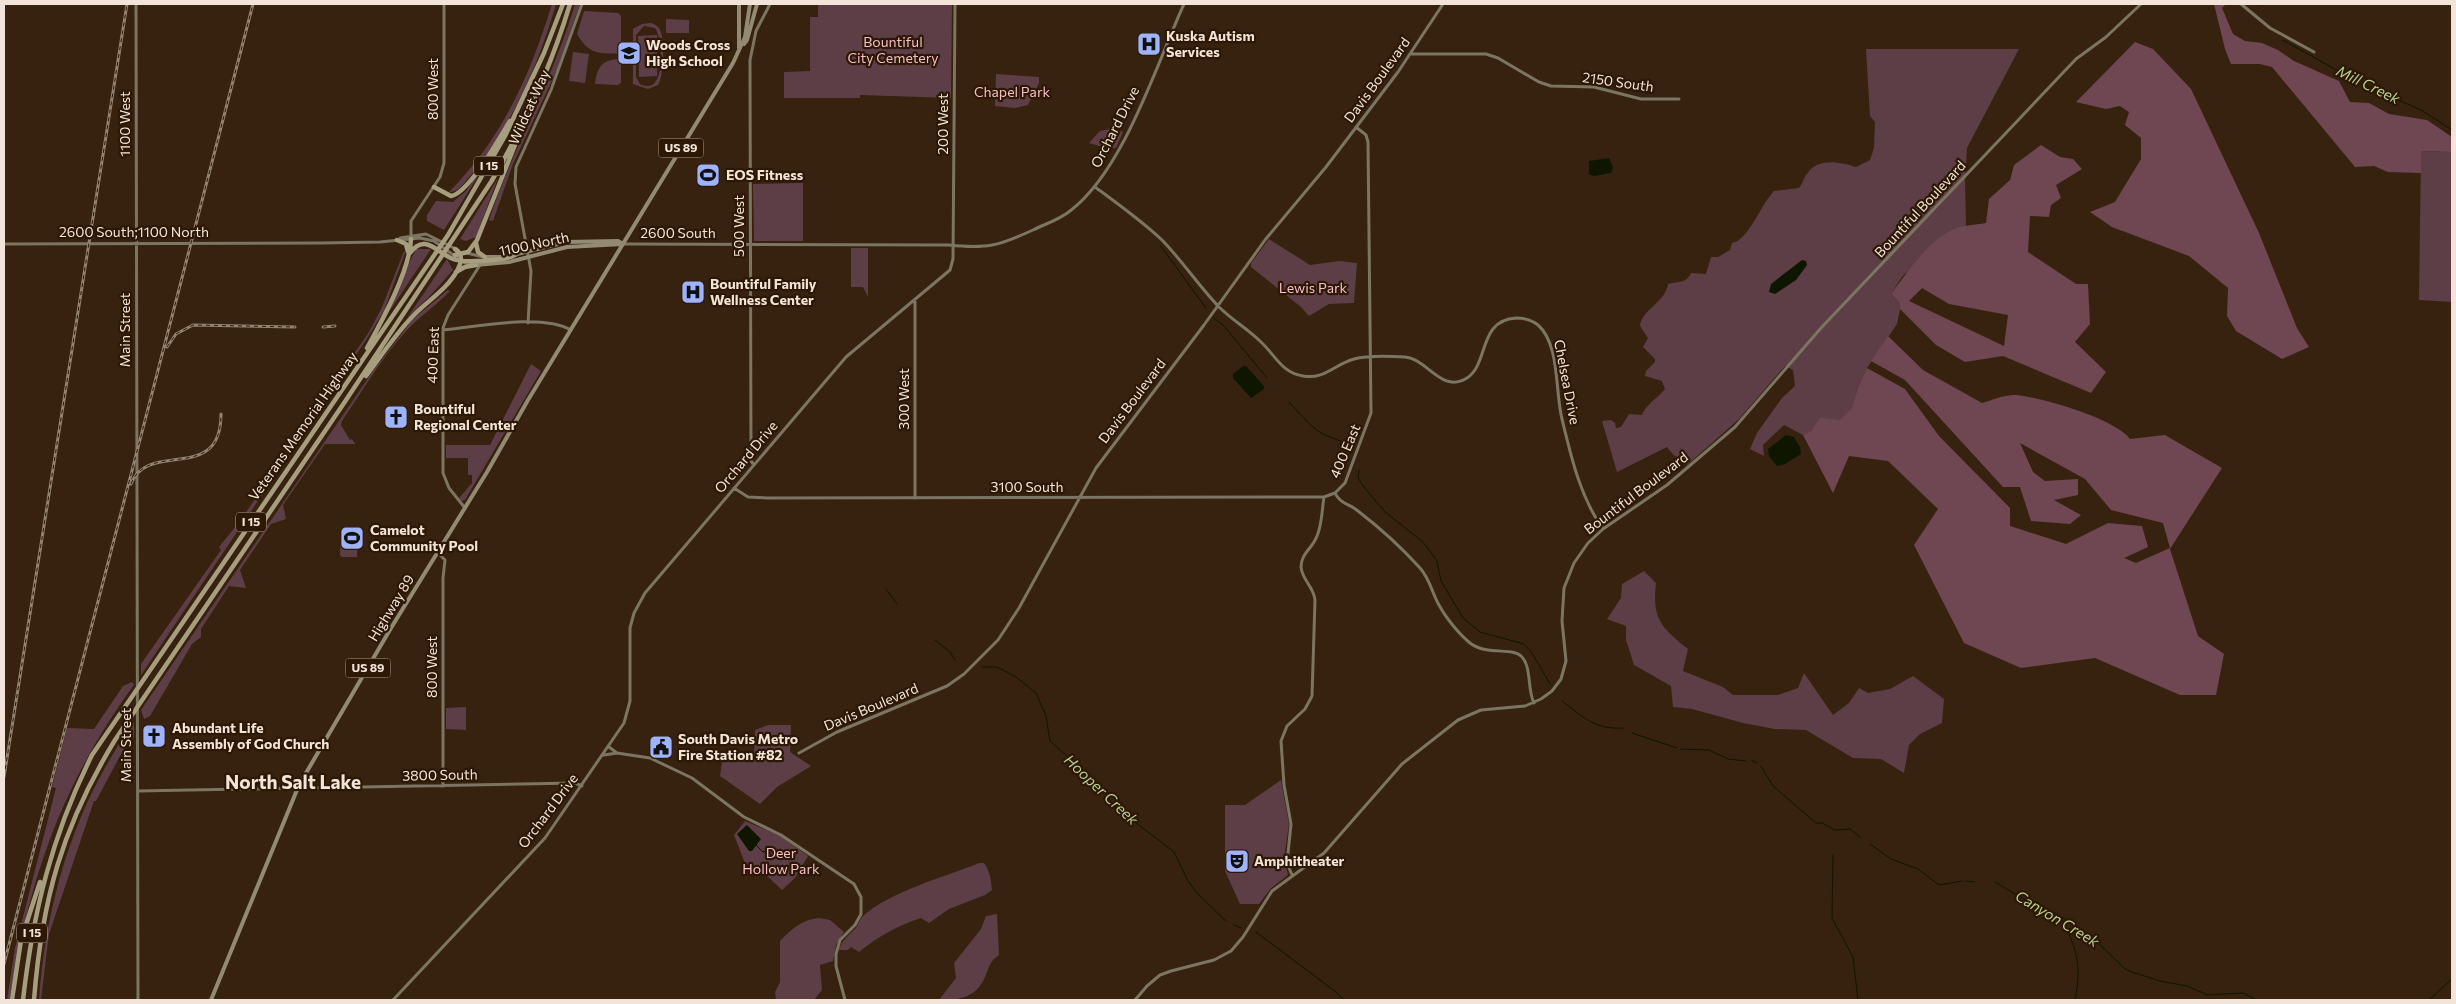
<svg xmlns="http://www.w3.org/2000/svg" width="2456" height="1004" viewBox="0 0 2456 1004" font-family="Commissioner,sans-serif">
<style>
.green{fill:#5d3e46;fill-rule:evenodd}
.forest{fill:#6f4752;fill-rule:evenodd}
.water{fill:#0e1600}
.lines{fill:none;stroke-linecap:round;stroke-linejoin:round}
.stream{stroke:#0e1600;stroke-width:1}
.secondary{stroke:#7b7561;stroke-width:3}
.primary{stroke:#928a71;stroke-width:4}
.highway{stroke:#a79d7f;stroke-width:4.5}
.rail-casing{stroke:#938272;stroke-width:3}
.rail{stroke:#2c1805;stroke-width:1;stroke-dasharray:4;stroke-linecap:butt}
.labels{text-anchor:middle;stroke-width:4.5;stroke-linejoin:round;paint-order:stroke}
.shield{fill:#2c1805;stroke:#b7a799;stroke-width:1}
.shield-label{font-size:12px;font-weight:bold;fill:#f2e4d8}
.poi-label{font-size:14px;font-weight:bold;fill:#f2e4d8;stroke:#2c1805;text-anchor:start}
.park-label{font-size:14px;fill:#f7bdcb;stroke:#2c1805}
.street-label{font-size:14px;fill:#f2e4d8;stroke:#2c1805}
.water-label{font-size:15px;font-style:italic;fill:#bacf91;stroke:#2c1805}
.district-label{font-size:19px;font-weight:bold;fill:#f2e4d8;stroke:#2c1805}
</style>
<rect width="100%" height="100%" fill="#36220e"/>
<!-- green -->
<path class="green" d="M552 4H556C539 63 512 126 472 174 465 181 460 192 449 192 501 140 530 76 552 4Z
M575 4H580L557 70 513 164 493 221 489 220C514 146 553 79 575 4Z
M818 4H952L951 98 860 95V98H784V72L810 71V17H818Z
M584 11 618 13 621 16V54C598 53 589 55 577 34Z
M666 19 689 20V33H666Z
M651 23C655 24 658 26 660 30 665 38 664 77 658 85L648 89 633 84V29L642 24ZM644 26 655 28C663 38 667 98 640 84L636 77V35Z
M657 35V76L639 77 638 36Z
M1866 49H2019L1967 148 1965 181 1966 226C1944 231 1929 246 1917 264 1913 269 1906 272 1902 277 1898 282 1895 289 1891 294L1899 302 1900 309 1897 324 1867 368 1858 387 1852 409 1842 420H1820L1810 432 1803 435 1784 425 1763 445 1764 456 1750 449 1757 433 1782 398 1795 386 1793 370 1785 366 1739 419 1687 465C1680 459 1672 455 1667 447L1617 472 1602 421 1611 420 1615 423 1616 428 1621 427 1629 414 1642 415C1647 403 1657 399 1665 389L1662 381 1645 376 1646 371 1655 362V359L1643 347 1648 338 1640 326C1642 309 1666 302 1668 284 1679 281 1686 284 1691 273L1706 274 1711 257H1718L1730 250 1732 243C1748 241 1761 204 1774 191L1799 188C1803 183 1803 179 1807 174 1817 157 1841 162 1856 167L1870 160 1874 148 1875 122 1870 116Z
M573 52 589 54 585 83 569 81Z
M621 59V83L618 85 595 84C597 66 603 59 621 59Z
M996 74 1039 77V83L1028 105 1015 108 995 106Z
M1114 128 1123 132 1116 148H1106L1089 143 1100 131Z
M494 151 444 230 427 221V215L436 201 453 202 466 191Z
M2421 151 2452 152V302L2419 300Z
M498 178 476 237 466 241 460 239Z
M803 183V241H754L753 184Z
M1269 239 1310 265 1339 261 1357 263 1354 303 1329 304 1309 316 1301 307 1251 267V263Z
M851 248H868V297L863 287H851Z
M416 249H431L389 312 405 271Z
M404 251 405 253 384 311 368 337 141 675V664L221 550 219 547 240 521 369 332 382 307Z
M447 259 453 270 429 297 407 318Z
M448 290 450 291C437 305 420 316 407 330 382 357 363 390 342 421L341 425 350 440 352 439 355 444H325L283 505 286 519 271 524 240 570 246 588 229 586 201 629V637L192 644 150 716 144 719 141 710 373 371 413 319Z
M531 364 541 371 465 500 462 501 459 498 472 483V475H468V458H446V445H490Z
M358 531 357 557H342L340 555 341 533 345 532 346 535Z
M1644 571 1656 583C1652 619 1661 627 1688 649L1683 671 1723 687 1733 695H1778L1798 688 1804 673 1833 715 1849 703 1859 688 1868 693 1890 689 1913 676 1944 699 1942 723 1920 734 1909 745 1904 773 1881 759 1853 758 1806 730 1775 729 1743 723 1692 709 1673 707 1671 686 1634 665 1626 640V626L1607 619 1621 598 1622 584Z
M132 682 134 685C62 783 28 881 10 1000H7L15 948 56 788 52 787 67 728 94 729 123 686Z
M466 707V730L446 729V708Z
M134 722V737L128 741 96 801H94L49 934 41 1000H39C45 915 67 832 110 759 117 748 126 730 134 722Z
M768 725H791L790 752 811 766 777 787 760 804 720 776 723 755 754 754 755 730Z
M1281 780 1289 824 1284 859 1288 875 1271 888 1259 904H1240L1225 871V805H1245Z
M745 821 781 836 808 856 795 878 782 890 765 874 745 863 734 835Z
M979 863H984C990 871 991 880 992 890L985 895 949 909 929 923 921 918C897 926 879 936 859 952L851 947 848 950H839C842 940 848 936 855 929 858 925 860 919 863 916 891 891 945 877 979 863Z
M997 914 999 955C989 962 990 966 985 977 976 998 959 1000 939 1000L956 978 954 963 981 929 986 916Z
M819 918 830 920 844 932 836 945 833 961 820 965 822 990 814 1000H776L775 992 780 982V941C793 928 801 920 819 918Z"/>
<!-- forest -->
<path class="forest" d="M2214 4H2226L2222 8 2233 34 2245 41 2262 43 2278 50 2294 61 2339 81 2350 102 2369 103 2389 114 2427 120 2452 137V152L2421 151V173L2388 172 2374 166 2355 167 2272 67 2260 64H2231L2225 49Z
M2135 42 2153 49 2191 89 2259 233 2297 328 2309 347 2282 359 2236 331 2227 316 2228 288 2189 256 2112 227 2090 212 2115 202 2141 159V138L2125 125 2129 112 2120 106 2106 109 2076 102Z
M2041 145 2060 157 2073 159 2082 169 2056 185 2061 198 2051 205 2049 217 2030 216 2028 252 2076 284H2088L2090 324 2075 342 2106 372 2091 393 2003 356 1965 362 1936 345 1900 309 1899 302 1891 294C1907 273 1928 241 1952 230 1962 225 1975 225 1986 223L1989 199 2010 180 2014 165ZM1922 288 1949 304 2008 315 2004 346 1909 301Z
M1888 336 1923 370 1982 403C1992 400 2006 394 2016 395 2041 397 2116 419 2130 439L2165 435 2222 468 2170 549 2198 636 2224 654 2216 695H2180L2095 658 2021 668 1964 643 1914 545 1938 509 1888 461 1849 456 1833 493 1803 435 1811 431 1820 418 1840 420 1852 408 1858 387 1867 368 1905 389 1939 436 2010 508V526L2066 544 2108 523 2142 526 2148 547 2124 558 2136 563 2170 548 2163 523 2111 510 2085 479 2020 443 2033 472 2045 481 2078 479V495L2054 500 2081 515 2070 524 2031 521 2020 487H2003L1905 380 1871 361Z"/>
<!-- water -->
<path class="water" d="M1609 158 1613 168 1611 173 1594 176 1589 174V161Z
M1802 260 1806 261 1807 265 1796 280 1775 294 1769 292 1771 284Z
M1243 366H1246L1264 386V389L1251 398 1233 378V374Z
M1786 435 1794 437 1800 447 1801 454 1785 464 1777 466 1769 456 1768 449Z
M747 825 761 839 752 851H749L737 834Z"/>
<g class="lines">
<!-- stream -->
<path class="stream" d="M2259 4 2260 5
M2283 40 2356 81 2423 111 2452 130
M1160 245 1206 308
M1214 318 1224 326 1267 378
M1289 402C1298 411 1307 423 1318 431 1330 440 1343 437 1352 451
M1359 470 1358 478 1364 487 1385 512 1423 542 1437 561 1441 581 1463 618 1480 632 1524 644 1532 653 1550 684
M886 589 897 604
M935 640 950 652 955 660
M982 667H997L1016 677 1036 693 1046 716 1050 741 1068 757 1075 768 1100 787 1114 806 1174 852 1188 881 1197 893 1226 921
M1562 701C1583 717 1595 730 1623 728
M1632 733 1677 748
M1681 749 1709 750 1728 759 1746 761
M1751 760 1757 763
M1761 766 1773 786 1816 823H1822L1835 830 1850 829 1860 837
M1870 844 1891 859 1918 869 1939 885 1963 881
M756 845 763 852 772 849 782 855
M1833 855 1832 918 1853 957 1858 1000
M1966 881 1974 882
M1995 882 2018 896 2057 914 2092 937 2125 969 2132 972 2160 981 2187 986 2208 995 2243 993 2257 1000
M2061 917C2077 950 2082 964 2075 1000
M1234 925 1241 928
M1256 932 1336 992 1343 999
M2429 1000 2452 979"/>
<!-- secondary -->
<path class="secondary" d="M136 4 138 1000
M2241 4 2270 28 2314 52
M1412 54H1486L1498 58 1539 82 1551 86 1594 87 1641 99H1679
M1095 187C1118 204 1142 221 1163 241 1183 262 1199 286 1219 307 1232 320 1248 329 1261 342 1275 355 1282 373 1303 376 1324 380 1335 364 1354 359 1369 355 1388 356 1405 357 1428 359 1441 394 1467 378 1489 364 1478 320 1516 318 1524 318 1532 320 1538 325 1560 344 1555 392 1562 419 1571 456 1580 497 1603 529
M400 238 426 234 456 249
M411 239V221L440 177 444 163V4
M4 244 321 243 380 242 420 238 434 241 463 262 472 265
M623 244 949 245C987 249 998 246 1033 230 1045 224 1059 220 1070 211 1124 170 1156 65 1184 4
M467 253 483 257
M528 323 531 271 515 184 516 167 551 90 582 4
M443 330C477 327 541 313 571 330
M754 465 751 461 750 60 756 31 770 4
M734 488 748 497 768 498 1324 497 1335 493 1345 483 1371 413 1368 142 1366 135 1356 127
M1335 493C1340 504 1350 504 1358 511 1380 528 1402 548 1420 568 1430 579 1432 593 1439 605 1446 618 1459 634 1470 643 1487 656 1512 647 1521 656 1532 666 1527 690 1534 703
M915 498V301
M465 508 449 488 443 473V328L448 315 480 265
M438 553 445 560 443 578V786
M609 747 617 753 650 758 692 778 744 817 781 835 854 884 861 897V914L855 925 840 940 836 954V966L845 1000
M799 753 837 732 947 686 964 674 998 640 1019 608 1096 468 1204 325 1265 240 1326 167 1398 72 1443 4
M604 755 617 753
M138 791 575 783 582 786
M1292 875 1287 863 1291 824 1284 785 1281 741 1287 726 1305 709 1312 696 1315 600C1314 587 1302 580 1301 567 1301 553 1313 548 1317 536 1322 525 1322 509 1324 497
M393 1000 545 838 624 723 630 701V628L634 613 645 593 846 357 950 270 953 259 955 4
M1135 1000 1147 986 1160 975 1171 971 1214 960 1231 951 1243 937 1272 891 1324 853 1402 764 1458 720 1481 710 1525 706 1541 699 1552 691 1561 679 1566 661 1562 621 1564 588 1574 563 1588 543 1603 529 1667 485 1735 427 1821 328 2076 59 2106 37 2141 4"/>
<!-- primary -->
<path class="primary" d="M739 4V48
M744 44 747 40 757 4
M513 255 566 242 618 241 623 244
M485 257H504
M476 265 509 262 567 247 623 244
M211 1000 299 785 391 628 487 472 528 400 733 63 745 37 750 4"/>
<!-- highway -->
<path class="highway" d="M434 187 451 196C469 193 500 137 510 121
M397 240 406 244 408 252
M476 243 478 252 485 257
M410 253C425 232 437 253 453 259 463 263 506 261 515 255
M455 255 468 252 477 240 515 145
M456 272 465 267 476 265
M367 348C382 321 410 270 411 239
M366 376C381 356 395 335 412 317 427 301 448 289 458 269 462 261 463 254 455 249
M12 1000 21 940 40 882
M23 1000C33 912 52 835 92 755L448 235 505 136 544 53 563 4
M34 1000C42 899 62 827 115 740L342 406 491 182C524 126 551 67 570 4"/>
<!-- rail casing -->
<g class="rail-casing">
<path id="rail" d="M323 327 335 326
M167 347 176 334 193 325 295 327
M131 484C148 439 221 485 221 414
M4 777 127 4
M4 964 253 4"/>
</g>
<!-- rail -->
<use href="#rail" class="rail"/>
</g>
<!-- icons -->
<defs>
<g id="hospital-square" transform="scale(1.25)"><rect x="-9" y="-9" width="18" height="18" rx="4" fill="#9fb3fd" stroke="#2c1805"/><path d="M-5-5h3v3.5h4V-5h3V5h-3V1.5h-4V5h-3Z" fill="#111"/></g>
<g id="school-square" transform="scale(1.25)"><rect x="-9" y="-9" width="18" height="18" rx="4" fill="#9fb3fd" stroke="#2c1805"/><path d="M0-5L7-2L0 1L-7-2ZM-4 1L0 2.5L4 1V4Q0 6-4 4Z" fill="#111"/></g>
<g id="stadium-square" transform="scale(1.25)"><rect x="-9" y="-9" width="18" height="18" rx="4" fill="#9fb3fd" stroke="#2c1805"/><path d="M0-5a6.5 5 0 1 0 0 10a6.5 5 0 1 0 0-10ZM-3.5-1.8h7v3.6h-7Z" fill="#111"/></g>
<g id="church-square" transform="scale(1.25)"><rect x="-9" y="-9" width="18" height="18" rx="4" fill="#9fb3fd" stroke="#2c1805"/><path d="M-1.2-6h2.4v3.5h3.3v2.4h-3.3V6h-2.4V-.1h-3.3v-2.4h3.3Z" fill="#111"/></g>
<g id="civic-square" transform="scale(1.25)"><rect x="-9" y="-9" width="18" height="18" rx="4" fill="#9fb3fd" stroke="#2c1805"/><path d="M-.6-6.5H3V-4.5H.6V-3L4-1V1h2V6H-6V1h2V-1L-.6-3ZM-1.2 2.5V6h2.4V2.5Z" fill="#111"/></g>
<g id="theatre-square" transform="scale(1.25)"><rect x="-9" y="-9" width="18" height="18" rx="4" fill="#9fb3fd" stroke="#2c1805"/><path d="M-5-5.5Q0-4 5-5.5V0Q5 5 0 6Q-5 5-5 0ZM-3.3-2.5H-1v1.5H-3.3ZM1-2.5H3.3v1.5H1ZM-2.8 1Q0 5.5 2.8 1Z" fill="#111"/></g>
</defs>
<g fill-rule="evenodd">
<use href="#hospital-square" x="1149" y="44"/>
<use href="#school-square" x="629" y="53"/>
<use href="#stadium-square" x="708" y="175"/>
<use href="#hospital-square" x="693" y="292"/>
<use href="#church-square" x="396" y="417"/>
<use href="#stadium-square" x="352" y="538"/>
<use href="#church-square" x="154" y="736"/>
<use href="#civic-square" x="661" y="747"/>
<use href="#theatre-square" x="1237" y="861"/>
</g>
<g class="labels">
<!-- shield labels -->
<g class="shield">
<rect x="658.5" y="138.5" width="45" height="19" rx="4"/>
<rect x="474" y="156.5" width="30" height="19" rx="4"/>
<rect x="236" y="512.5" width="30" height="19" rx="4"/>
<rect x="345.5" y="658.5" width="45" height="19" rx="4"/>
<rect x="17" y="923.5" width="30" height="19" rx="4"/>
</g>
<g class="shield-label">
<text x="681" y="152">US 89</text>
<text x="489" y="170">I 15</text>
<text x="251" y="526">I 15</text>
<text x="368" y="672">US 89</text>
<text x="32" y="937">I 15</text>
</g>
<!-- poi labels -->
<g class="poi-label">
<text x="1166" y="41">Kuska Autism<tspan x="1166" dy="16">Services</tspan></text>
<text x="646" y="50">Woods Cross<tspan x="646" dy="16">High School</tspan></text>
<text x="726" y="180">EOS Fitness</text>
<text x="710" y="289">Bountiful Family<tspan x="710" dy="16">Wellness Center</tspan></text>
<text x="414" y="414">Bountiful<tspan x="414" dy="16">Regional Center</tspan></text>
<text x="370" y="535">Camelot<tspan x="370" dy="16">Community Pool</tspan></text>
<text x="172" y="733">Abundant Life<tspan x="172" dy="16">Assembly of God Church</tspan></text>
<text x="678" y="744">South Davis Metro<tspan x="678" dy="16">Fire Station #82</tspan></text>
<text x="1254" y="866">Amphitheater</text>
</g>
<!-- park labels -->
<g class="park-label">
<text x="893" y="47">Bountiful<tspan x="893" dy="16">City Cemetery</tspan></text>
<text x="1012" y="97">Chapel Park</text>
<text x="1313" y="293">Lewis Park</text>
<text x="781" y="858">Deer<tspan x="781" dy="16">Hollow Park</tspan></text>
</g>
<!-- street labels -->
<g class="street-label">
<text transform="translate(1377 80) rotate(-54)" y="5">Davis Boulevard</text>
<text transform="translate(1618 82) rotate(8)" y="5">2150 South</text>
<text transform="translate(433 89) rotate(-90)" y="5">800 West</text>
<text transform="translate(529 107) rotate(-66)" y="5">Wildcat Way</text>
<text transform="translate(125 124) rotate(-90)" y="5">1100 West</text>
<text transform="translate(943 124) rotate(-90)" y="5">200 West</text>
<text transform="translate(1115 127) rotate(-63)" y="5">Orchard Drive</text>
<text transform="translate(1920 209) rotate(-47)" y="5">Bountiful Boulevard</text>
<text transform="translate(739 226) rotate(-90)" y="5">500 West</text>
<text x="134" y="237">2600 South;1100 North</text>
<text x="678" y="238">2600 South</text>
<text transform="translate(534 244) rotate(-12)" y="5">1100 North</text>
<text transform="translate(125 330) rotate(-90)" y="5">Main Street</text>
<text transform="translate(433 355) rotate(-88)" y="5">400 East</text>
<text transform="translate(1567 382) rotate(79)" y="5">Chelsea Drive</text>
<text transform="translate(904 399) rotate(-90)" y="5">300 West</text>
<text transform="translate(1132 401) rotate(-53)" y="5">Davis Boulevard</text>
<text transform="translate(303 426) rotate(-55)" y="5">Veterans Memorial Highway</text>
<text transform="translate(1345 451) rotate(-67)" y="5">400 East</text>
<text transform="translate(746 457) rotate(-50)" y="5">Orchard Drive</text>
<text x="1027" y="492">3100 South</text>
<text transform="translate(1636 493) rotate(-37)" y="5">Bountiful Boulevard</text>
<text transform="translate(391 608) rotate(-59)" y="5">Highway 89</text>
<text transform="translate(432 667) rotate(-90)" y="5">800 West</text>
<text transform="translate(871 707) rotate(-23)" y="5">Davis Boulevard</text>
<text transform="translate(126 745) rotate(-90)" y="5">Main Street</text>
<text transform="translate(440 775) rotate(-1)" y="5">3800 South</text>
<text transform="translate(548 811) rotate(-53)" y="5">Orchard Drive</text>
</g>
<!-- water labels -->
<g class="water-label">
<text transform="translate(2368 85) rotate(26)" y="5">Mill Creek</text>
<text transform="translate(1101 790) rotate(43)" y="5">Hooper Creek</text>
<text transform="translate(2057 919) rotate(31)" y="5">Canyon Creek</text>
</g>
<!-- district labels -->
<g class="district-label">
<text x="293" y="789">North Salt Lake</text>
</g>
</g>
<!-- border -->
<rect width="2456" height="1004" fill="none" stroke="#f2e4d8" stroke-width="10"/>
</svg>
